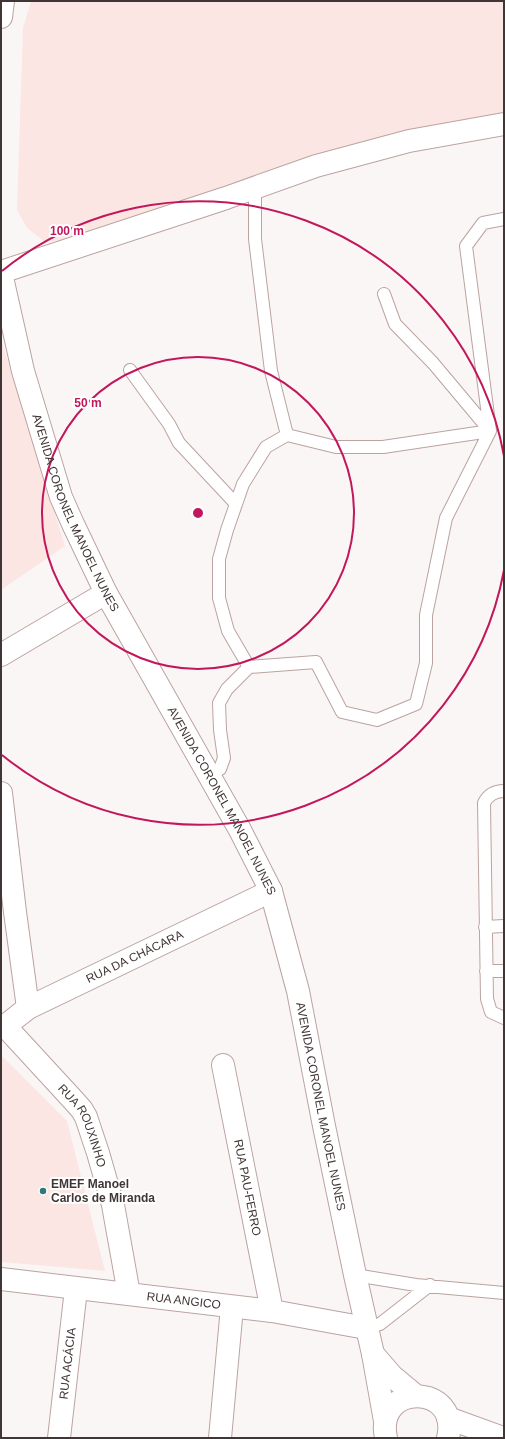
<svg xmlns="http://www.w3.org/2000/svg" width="505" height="1439" viewBox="0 0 505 1439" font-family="Helvetica,sans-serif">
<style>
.built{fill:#fbe6e3}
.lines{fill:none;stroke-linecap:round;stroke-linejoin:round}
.service-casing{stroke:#bba3a0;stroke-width:14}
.minor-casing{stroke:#bba3a0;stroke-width:24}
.tertiary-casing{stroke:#bba3a0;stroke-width:24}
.service{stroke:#fff;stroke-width:12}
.minor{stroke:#fff;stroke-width:22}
.tertiary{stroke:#fff;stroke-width:22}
.ring{fill:none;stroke:#c2185b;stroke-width:2}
.poi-dot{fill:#30797a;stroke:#fff;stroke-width:1.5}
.labels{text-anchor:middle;stroke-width:4;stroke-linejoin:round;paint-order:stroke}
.street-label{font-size:12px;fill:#403635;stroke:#fff}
.poi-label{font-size:12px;font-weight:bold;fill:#403635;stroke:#fff;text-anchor:start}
.centre{fill:#c2185b;stroke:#fff;stroke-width:2}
.ring-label{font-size:12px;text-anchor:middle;font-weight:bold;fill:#c2185b;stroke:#fff;stroke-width:4;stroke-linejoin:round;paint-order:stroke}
</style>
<rect width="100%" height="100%" fill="#fbf6f6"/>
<!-- built -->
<path class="built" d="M31 1H504V116L75 238 45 242 27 228 17 210 23 28Z
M1 339 65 546 1 590Z
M1 1055 67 1121 105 1271 1 1262Z"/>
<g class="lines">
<!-- service casing -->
<g class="service-casing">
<path id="service" d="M255 187V239L271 371 287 435
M384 294 395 324 433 363 490 431 383 447H336L287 435 266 447 243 484 227 530 219 559V598L228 631 249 667 316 662 342 712 377 720 416 704 426 663V615L446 518 490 431 466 246 483 223 504 219
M130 370 169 424 179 443 236 504
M208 775 220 769 224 758 220 730 219 703 227 689 249 667
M504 791C495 791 488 795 484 803L487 999 491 1012 504 1018
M485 927 504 926
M486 971H504
M355 1275 416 1285 504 1293
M366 1328 380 1324 430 1285"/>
</g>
<!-- minor casing -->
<g class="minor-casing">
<g id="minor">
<path d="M1 272 226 198 316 166 409 141 504 124"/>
<path d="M1 655 106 593"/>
<path d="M1 793 15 912 28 1008"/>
<path id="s1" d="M5 1026 75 1102 82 1110 86 1117 98 1153 113 1205 129 1294"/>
<path id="s2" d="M1 1028 5 1026 28 1008 271 891"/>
<path id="s3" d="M223 1065 272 1311"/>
<path id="s4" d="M1 1279 272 1311 366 1328"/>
<path id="s5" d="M59 1438 76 1289"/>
<path d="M220 1438 232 1307"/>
</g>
</g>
<!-- tertiary casing -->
<g class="tertiary-casing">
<g id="tertiary">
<path d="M1 17 3 1"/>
<path id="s6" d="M1 273 23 371 61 497 73 524 106 593 240 830 271 891 298 991 324 1126 355 1275 373 1354 385 1421"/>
<path d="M373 1354 392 1376 416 1396"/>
<path d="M448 1418 503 1438"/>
<path d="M386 1438C374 1382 461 1383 448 1438"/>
</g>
</g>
<!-- service -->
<use href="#service" class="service"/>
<!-- minor -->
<use href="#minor" class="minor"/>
<!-- tertiary -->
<use href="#tertiary" class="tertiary"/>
</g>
<!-- distance rings -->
<g class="ring">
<circle cx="198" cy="513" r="156"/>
<path d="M504 570A311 311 0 0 1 2 755M2 271A311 311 0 0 1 504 456"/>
</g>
<!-- markers -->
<circle class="poi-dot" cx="43" cy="1191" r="4"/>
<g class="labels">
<!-- street labels -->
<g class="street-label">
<text dy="4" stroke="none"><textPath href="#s6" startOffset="252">AVENIDA CORONEL MANOEL NUNES</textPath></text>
<text dy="4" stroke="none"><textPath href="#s6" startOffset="576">AVENIDA CORONEL MANOEL NUNES</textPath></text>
<text dy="4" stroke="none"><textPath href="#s2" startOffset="152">RUA DA CHÁCARA</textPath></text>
<text dy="4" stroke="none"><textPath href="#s6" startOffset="900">AVENIDA CORONEL MANOEL NUNES</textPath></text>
<text dy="4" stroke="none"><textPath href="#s1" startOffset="128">RUA ROUXINHO</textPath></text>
<text dy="4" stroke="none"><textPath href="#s3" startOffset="125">RUA PAU-FERRO</textPath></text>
<text dy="4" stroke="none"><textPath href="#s4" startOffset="184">RUA ANGICO</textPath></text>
<text dy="4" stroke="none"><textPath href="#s5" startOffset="75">RUA ACÁCIA</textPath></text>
</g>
<!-- poi labels -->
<g class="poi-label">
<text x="51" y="1188">EMEF Manoel<tspan x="51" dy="14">Carlos de Miranda</tspan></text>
</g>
</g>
<circle cx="198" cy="513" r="6" class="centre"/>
<g class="ring-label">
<text x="67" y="235">100 m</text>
<text x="88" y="407">50 m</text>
</g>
<!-- border -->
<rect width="505" height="1439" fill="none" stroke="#403635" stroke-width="4"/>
</svg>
